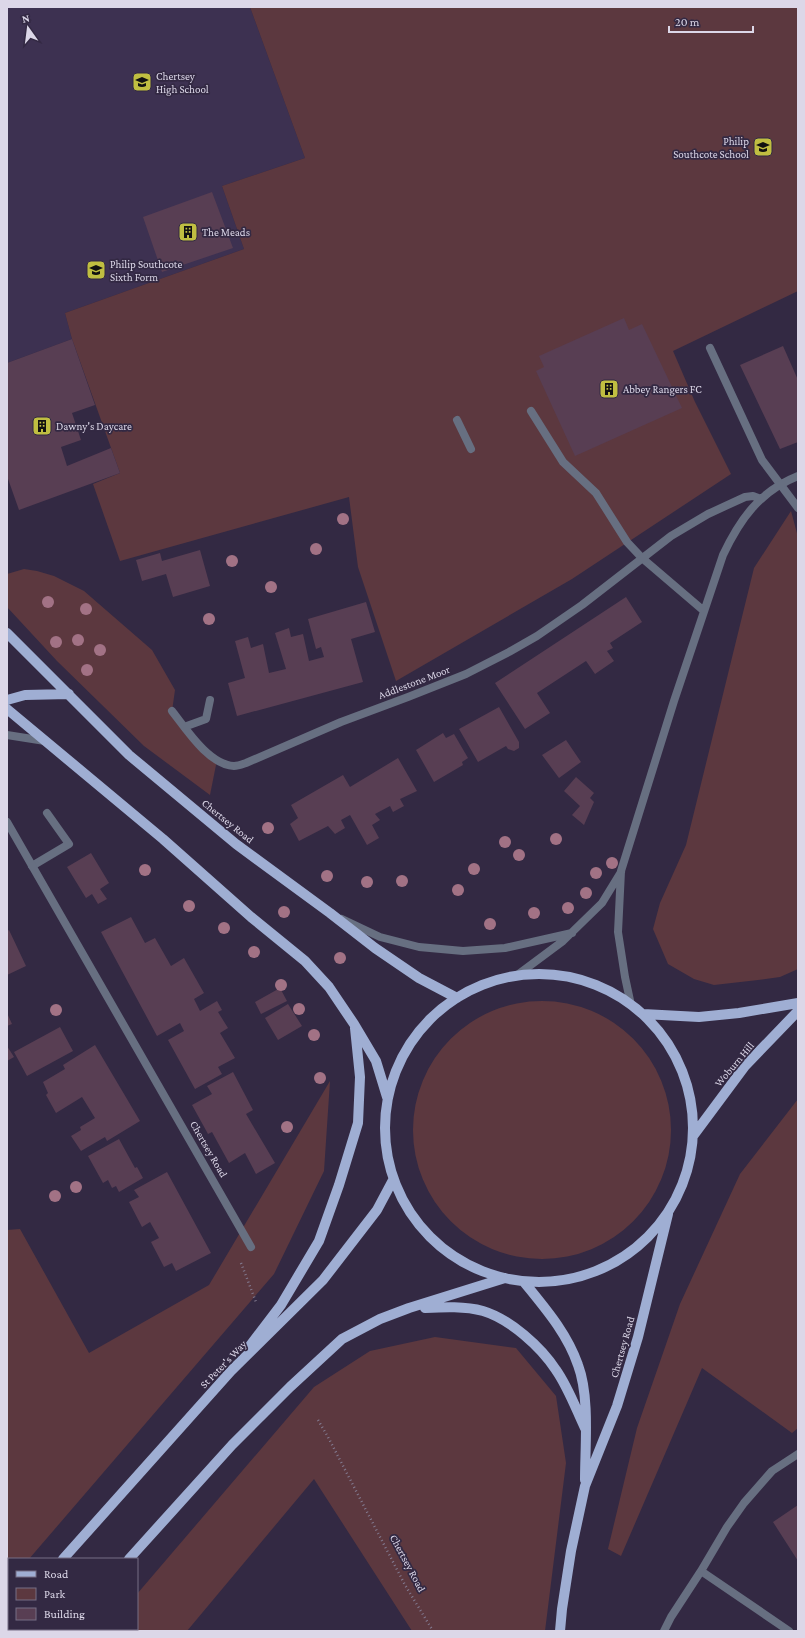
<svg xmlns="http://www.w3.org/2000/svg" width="805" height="1638" viewBox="0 0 805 1638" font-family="'Crimson Pro',serif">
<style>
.built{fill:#3d3151}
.green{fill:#5c383f}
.building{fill:#583e53}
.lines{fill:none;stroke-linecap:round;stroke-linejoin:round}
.path{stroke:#837b91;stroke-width:2.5;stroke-dasharray:1 3;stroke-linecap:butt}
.service{stroke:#676f81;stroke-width:8}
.minor{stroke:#676f81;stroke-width:8}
.primary{stroke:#9faed3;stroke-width:10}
.tree{fill:#a27285}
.labels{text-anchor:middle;stroke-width:3.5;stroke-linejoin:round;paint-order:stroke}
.poi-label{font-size:11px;fill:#dcd7e8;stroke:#332943;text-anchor:start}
.street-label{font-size:11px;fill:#dcd7e8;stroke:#332943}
</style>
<rect width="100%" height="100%" fill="#332943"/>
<!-- built -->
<path class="built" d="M7 7H250L305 158 222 186 244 249 65 313 72 339 7 363Z"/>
<!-- green -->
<path class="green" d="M250 7H798V291L673 351 695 402 731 474 572 579 396 681 358 567 349 497 120 561 93 484 120 473 72 339 65 313 244 249 222 186 305 158Z
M791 511 798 537V969L780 977 758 980 714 985 694 979 668 964 653 929 660 903 686 845 754 568Z
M24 569 37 571 54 576 84 591 152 650 175 690 172 711 217 760 210 795 144 746 57 661 7 607V574Z
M413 1130a129 129 0 1 1 258 0a129 129 0 1 1-258 0Z
M330 1081 324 1171 274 1274 29 1559H9V1582L7 1584V1230L20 1229 89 1353 209 1285Z
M798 1099V1428L792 1433 702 1368 621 1556 608 1549 637 1428 680 1304 740 1174Z
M435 1337 516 1348 556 1396 566 1463 545 1631H412L314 1479 187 1631H106L107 1629H137V1594L314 1387 370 1351Z"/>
<!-- building -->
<path class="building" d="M212 192 233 248 162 272 143 217Z
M624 318 629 330 642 324 682 408 575 456 536 371 544 367 539 356Z
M72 339 95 405 72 413 81 440 61 447 67 466 111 448 120 473 19 510 7 476V363Z
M783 346 798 380V442L780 449 740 365Z
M200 550 210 586 173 597 166 574 142 581 136 560 160 553 162 561Z
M626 597 642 622 610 643 613 648 607 651 614 661 595 674 586 661 537 693 550 713 525 729 495 683Z
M366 602 375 632 351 639 363 682 237 716 228 683 245 678 235 641 248 637 251 648 263 644 269 673 286 669 275 633 289 628 291 637 303 634 309 661 324 657 321 647 316 649 308 619Z
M499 707 519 742V748L514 751 508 749 506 746 478 762 459 729Z
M443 733 446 738 454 734 468 758 462 762 463 765 434 782 416 750Z
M566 740 581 762 559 778 542 755Z
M398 758 417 791 400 799 404 806 393 812 390 806 375 814 380 820 372 825 379 838 367 845 350 815 341 820 345 828 335 834 328 826 299 841 290 824 298 818 291 805 343 775 350 787Z
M576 777 594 793 590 798 594 802 584 825 572 815 580 806 564 791Z
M91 853 109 883 100 889 107 899 98 904 92 894 86 898 67 867Z
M131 917 145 943 155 938 171 966 184 958 204 993 194 999 200 1011 217 1001 222 1010 218 1012 228 1028 220 1033 235 1058 218 1067 222 1074 195 1089 168 1040 184 1031 180 1023 157 1036 101 932Z
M9 930 26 966 7 975V931Z
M280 988 287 1001 261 1014 255 1002Z
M288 1004 302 1026 278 1040 265 1018Z
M7 1013 12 1024 7 1026Z
M60 1027 73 1051 27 1076 14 1052Z
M95 1045 140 1121 107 1141 105 1137 81 1151 71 1136 81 1130 80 1127 95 1118 82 1097 56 1113 46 1095 48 1093 43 1082 65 1069 63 1065Z
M7 1046 14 1057 7 1061Z
M233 1072 253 1110 246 1114 275 1163 256 1174 245 1153 229 1163 212 1132 208 1134 192 1105 212 1094 207 1086Z
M119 1139 135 1168 137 1167 143 1178 119 1192 116 1186 112 1188 108 1180 103 1183 88 1156Z
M167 1172 211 1253 176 1271 172 1263 164 1267 151 1242 159 1238 150 1222 142 1227 129 1202 139 1197 134 1190Z
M798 1505V1561L773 1522Z"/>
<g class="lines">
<!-- path -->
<path class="path" d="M241 1263 256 1302
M318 1420 328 1437 405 1585 433 1631"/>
<!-- service -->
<path class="service" d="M710 348 762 460 798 508
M531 411 563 462 596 493 627 542 642 558
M457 420 471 449
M32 866 69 844 47 813
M701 1571 727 1527 744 1503 772 1471 798 1454
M664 1631 671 1617 701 1571 789 1631"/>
<!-- minor -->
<path class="minor" d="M642 558 704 611
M172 711C186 729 209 765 234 766 238 766 243 764 246 763L341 722 408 697 466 674 509 652 537 636 582 605 671 536 708 514 745 497 753 496 761 499
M184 727 206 719 210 700
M7 735 45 741
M7 822 251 1247
M342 919 380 937 419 947 463 951 505 948 572 933
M516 976 563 941 602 903 621 872
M631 1005 625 977 618 932 621 871 674 701 723 555C740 519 760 491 798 476"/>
<!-- primary -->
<path class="primary" d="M7 633 129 755 236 844 330 913 375 948 419 978 457 998
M7 700 25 695 69 694
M7 709 163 839 251 917 305 961 329 987 354 1024 376 1061 387 1097
M385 1128a154 154 0 1 1 308 0a154 154 0 1 1-308 0Z
M643 1014 699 1017 739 1013 798 1003
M693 1136 745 1066 798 1011
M524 1282C545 1308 567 1333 578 1365 590 1397 585 1446 585 1480
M425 1308C444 1307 465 1306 483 1311 510 1319 541 1347 556 1370 568 1387 576 1409 585 1428
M249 1347 281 1305 319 1241 339 1185 358 1123 360 1077 355 1028
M63 1559 231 1371 323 1280 377 1210 393 1180
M129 1559 232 1445 290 1387 342 1339 380 1319 409 1308 505 1278
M7 1625 9 1623
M67 1631 69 1629
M560 1631 562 1609 571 1551 585 1486 617 1406 638 1337 668 1214"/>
</g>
<!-- trees -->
<g class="tree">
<circle cx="343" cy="519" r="6"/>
<circle cx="316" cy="549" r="6"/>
<circle cx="232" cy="561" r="6"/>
<circle cx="271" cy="587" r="6"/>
<circle cx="48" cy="602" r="6"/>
<circle cx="86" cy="609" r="6"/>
<circle cx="209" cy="619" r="6"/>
<circle cx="78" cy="640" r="6"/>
<circle cx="56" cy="642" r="6"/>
<circle cx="100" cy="650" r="6"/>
<circle cx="87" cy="670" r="6"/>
<circle cx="268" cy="828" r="6"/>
<circle cx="556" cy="839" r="6"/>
<circle cx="505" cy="842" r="6"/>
<circle cx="519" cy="855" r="6"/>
<circle cx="612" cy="863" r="6"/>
<circle cx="474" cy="869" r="6"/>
<circle cx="145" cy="870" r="6"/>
<circle cx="596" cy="873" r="6"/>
<circle cx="327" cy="876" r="6"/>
<circle cx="402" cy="881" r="6"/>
<circle cx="367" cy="882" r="6"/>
<circle cx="458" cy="890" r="6"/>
<circle cx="586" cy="893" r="6"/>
<circle cx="189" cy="906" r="6"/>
<circle cx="568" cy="908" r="6"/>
<circle cx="284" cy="912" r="6"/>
<circle cx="534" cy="913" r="6"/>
<circle cx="490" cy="924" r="6"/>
<circle cx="224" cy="928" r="6"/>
<circle cx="254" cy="952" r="6"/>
<circle cx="340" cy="958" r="6"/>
<circle cx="281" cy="985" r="6"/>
<circle cx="299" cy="1009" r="6"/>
<circle cx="56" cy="1010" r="6"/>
<circle cx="314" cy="1035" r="6"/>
<circle cx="320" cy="1078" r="6"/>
<circle cx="287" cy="1127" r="6"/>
<circle cx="76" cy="1187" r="6"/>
<circle cx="55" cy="1196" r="6"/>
</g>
<!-- icons -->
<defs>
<g id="school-square" transform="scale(1)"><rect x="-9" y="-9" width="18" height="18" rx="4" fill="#c0be41" stroke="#332943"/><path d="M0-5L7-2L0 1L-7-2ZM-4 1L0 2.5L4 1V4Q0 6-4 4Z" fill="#111"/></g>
<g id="building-square" transform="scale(1)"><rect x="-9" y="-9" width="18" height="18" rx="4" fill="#c0be41" stroke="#332943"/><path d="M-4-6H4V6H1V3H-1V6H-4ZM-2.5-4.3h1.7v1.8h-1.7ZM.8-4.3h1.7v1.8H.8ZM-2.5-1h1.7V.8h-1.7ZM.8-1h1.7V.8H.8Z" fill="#111"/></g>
</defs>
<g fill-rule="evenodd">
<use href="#school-square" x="142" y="82"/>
<use href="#school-square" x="763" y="147"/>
<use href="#building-square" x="188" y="232"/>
<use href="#school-square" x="96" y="270"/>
<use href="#building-square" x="609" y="389"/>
<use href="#building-square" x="42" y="426"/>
</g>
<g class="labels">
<!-- poi labels -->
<g class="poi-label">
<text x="156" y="80">Chertsey<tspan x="156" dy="13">High School</tspan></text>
<text x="749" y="145" text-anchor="end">Philip<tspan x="749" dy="13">Southcote School</tspan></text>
<text x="202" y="236">The Meads</text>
<text x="110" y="268">Philip Southcote<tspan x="110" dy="13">Sixth Form</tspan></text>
<text x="623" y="393">Abbey Rangers FC</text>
<text x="56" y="430">Dawny's Daycare</text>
</g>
<!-- street labels -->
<g class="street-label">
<text transform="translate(414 682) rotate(-21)" y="4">Addlestone Moor</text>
<text transform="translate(228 821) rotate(39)" y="4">Chertsey Road</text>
<text transform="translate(734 1064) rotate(-50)" y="4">Woburn Hill</text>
<text transform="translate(209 1149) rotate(60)" y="4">Chertsey Road</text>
<text transform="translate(622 1347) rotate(-74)" y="4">Chertsey Road</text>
<text transform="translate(223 1364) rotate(-46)" y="4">St Peter's Way</text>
<text transform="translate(408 1563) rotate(62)" y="4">Chertsey Road</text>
</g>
</g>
<!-- border -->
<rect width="805" height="1638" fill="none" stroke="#dcd7e8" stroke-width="16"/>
<!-- legend -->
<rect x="8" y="1558" width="130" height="72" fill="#332943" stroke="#776f85"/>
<rect x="16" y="1571" width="20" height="6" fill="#9faed3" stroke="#776f85"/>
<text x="44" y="1578" font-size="12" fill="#dcd7e8">Road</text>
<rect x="16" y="1588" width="20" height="12" fill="#5c383f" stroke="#776f85"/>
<text x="44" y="1598" font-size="12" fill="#dcd7e8">Park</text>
<rect x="16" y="1608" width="20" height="12" fill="#583e53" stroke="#776f85"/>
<text x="44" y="1618" font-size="12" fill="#dcd7e8">Building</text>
<!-- north arrow -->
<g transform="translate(28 28) rotate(346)" stroke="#332943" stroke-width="3" paint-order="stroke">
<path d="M0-3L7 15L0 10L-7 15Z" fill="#dcd7e8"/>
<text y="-6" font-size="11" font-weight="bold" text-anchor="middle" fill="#dcd7e8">N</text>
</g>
<!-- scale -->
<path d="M669 26v6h84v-6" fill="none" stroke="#dcd7e8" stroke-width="2"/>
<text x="675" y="26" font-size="12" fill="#dcd7e8" stroke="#332943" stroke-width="3" paint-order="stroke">20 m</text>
</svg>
